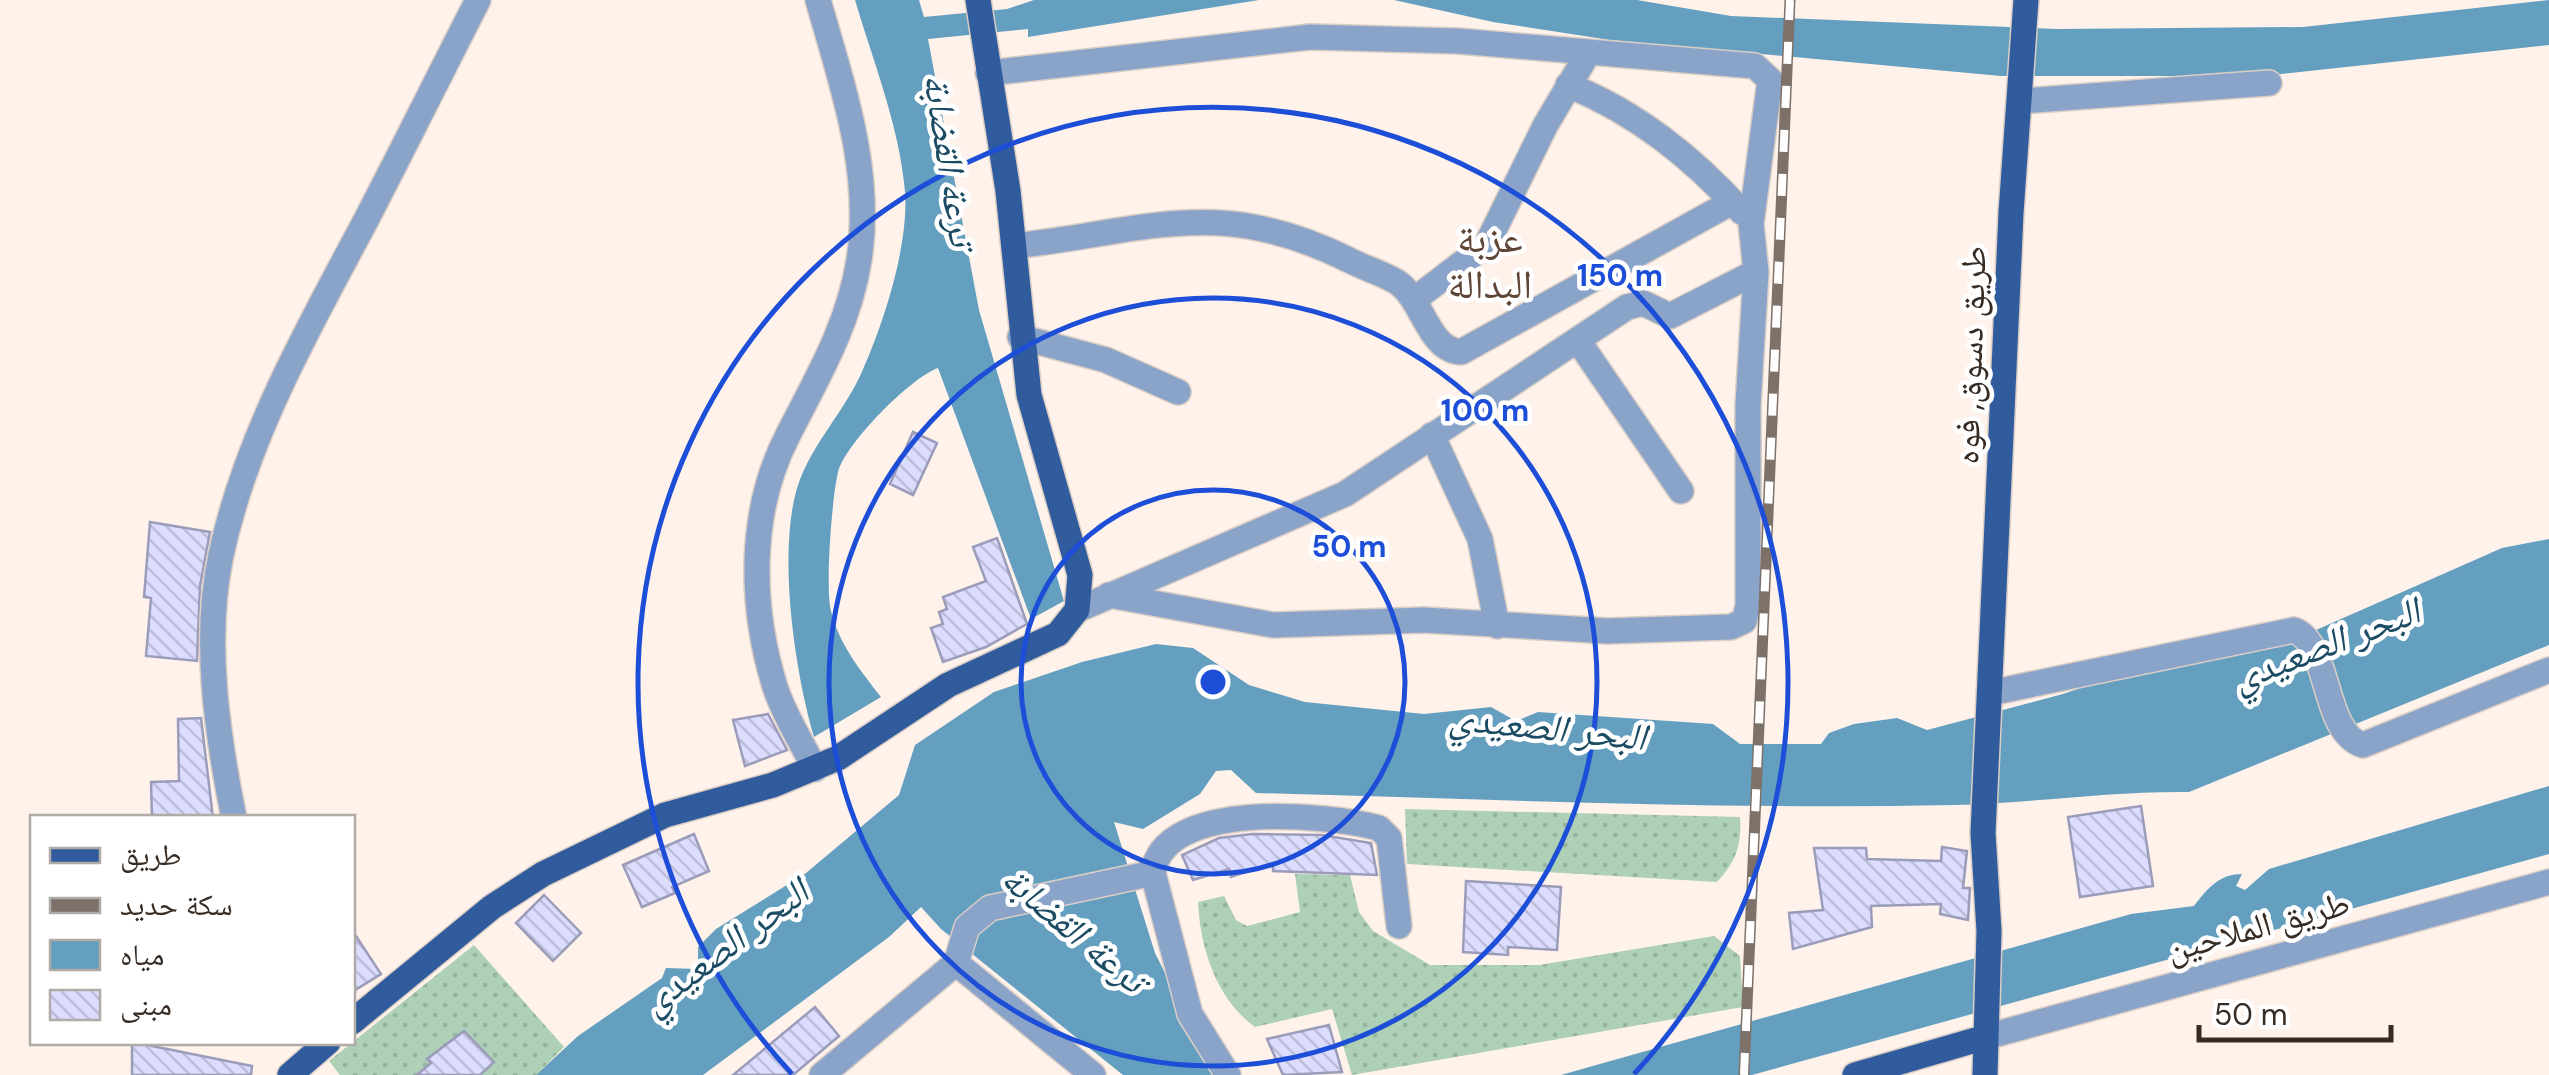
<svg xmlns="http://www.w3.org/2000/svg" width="2549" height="1075" viewBox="0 0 2549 1075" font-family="'DM Sans','Noto Naskh Arabic',sans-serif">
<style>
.grass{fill:url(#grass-dots)}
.water{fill:#649fbf}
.building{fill:url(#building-back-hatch);stroke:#9b9cb9;stroke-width:2.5}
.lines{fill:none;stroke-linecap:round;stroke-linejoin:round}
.minor-casing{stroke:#dacec6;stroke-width:28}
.major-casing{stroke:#dacec6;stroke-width:28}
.minor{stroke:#8aa3c8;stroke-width:25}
.major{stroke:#305c9e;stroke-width:25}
.rail-casing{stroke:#7d7169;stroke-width:11}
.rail{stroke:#fff;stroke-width:8;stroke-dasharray:22;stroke-linecap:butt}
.ring{fill:none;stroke:#1d4ed8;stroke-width:5}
.labels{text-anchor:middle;stroke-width:9;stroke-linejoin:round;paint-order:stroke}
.street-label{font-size:35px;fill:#372c24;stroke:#fff}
.water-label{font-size:38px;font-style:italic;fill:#1c4c64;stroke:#fff}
.quarter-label{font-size:40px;fill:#5e4535;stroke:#fff}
.centre{fill:#1d4ed8;stroke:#fff;stroke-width:5}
.ring-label{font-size:30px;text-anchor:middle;font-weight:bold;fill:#1d4ed8;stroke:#fff;stroke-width:9;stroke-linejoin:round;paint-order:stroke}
</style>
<defs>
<pattern id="grass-dots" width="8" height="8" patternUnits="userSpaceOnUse" patternTransform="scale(2.5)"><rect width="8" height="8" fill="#add0b7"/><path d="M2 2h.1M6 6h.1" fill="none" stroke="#95b39d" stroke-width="1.8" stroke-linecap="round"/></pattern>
<pattern id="building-back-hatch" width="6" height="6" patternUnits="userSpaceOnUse" patternTransform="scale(2.5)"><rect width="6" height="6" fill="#dbdcfe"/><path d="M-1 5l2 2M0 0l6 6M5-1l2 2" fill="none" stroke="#bdbdda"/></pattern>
</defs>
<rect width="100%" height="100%" fill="#fef2ea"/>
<!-- grass -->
<path class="grass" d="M1405 809 1740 817C1742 844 1736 862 1717 882L1407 864Z
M1295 874 1350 875 1359 912 1373 931 1430 965H1539L1714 936 1740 956 1743 1007 1352 1075 1332 1009 1255 1027C1216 999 1200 947 1198 902L1224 896 1236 920 1247 926 1300 912Z
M474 945 564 1047 536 1075H340L329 1061Z"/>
<!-- water -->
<path class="water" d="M855 0H919L924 17 1007 9 1034 0H1259L1028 37V29L928 39 979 310 1064 601 1031 619 938 368C910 378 846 443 838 472 832 497 825 587 831 611 839 644 860 670 881 697L814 737C795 672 779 562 795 496 806 450 841 417 860 376 883 326 909 246 905 192 900 128 873 61 855 0Z
M1394 0H1637L1731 16 2057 29 2303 27 2549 0V45L2262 76H2001L1610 40 1493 22Z
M2549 539V645L2189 792C2110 791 2033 803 1954 805 1722 810 1489 799 1256 793L1231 770 1216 771 1200 794 1143 829 1114 822 1155 953 1216 1075H1123L941 929 921 907 889 937 703 1075H536L578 1036 662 978 666 968 698 969V947L716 929 806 873 899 795 915 745 994 692 1082 662 1156 644 1193 648 1249 685 1305 702 1424 714 1491 707 1516 721 1538 712 1713 724 1740 744H1821L1829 733 1854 724 1897 718 1927 730 2063 694 2151 664 2280 646 2502 548Z
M2549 786V854L1752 1075H1561L2131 914 2194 906C2207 889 2219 874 2242 874L2236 886 2245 890 2269 869Z"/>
<!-- building -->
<path class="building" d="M913 432 937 443 913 495 890 484Z
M150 522 210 532 200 586 197 661 146 656 151 598 144 597Z
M997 538 1027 624 986 647 943 662 931 628 943 624 939 612 947 609 943 597 986 581 973 547Z
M768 714 787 750 745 766 733 720Z
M201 718 213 818H152L151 782 179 781 178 719Z
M2141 806 2153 886 2080 897 2068 817Z
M694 834 709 871 672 887 675 893 642 907 623 865Z
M1252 834 1322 835 1371 843 1377 875 1273 871V863L1231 877 1229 869 1193 880 1182 855 1219 838Z
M1942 847 1967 851 1963 888H1970L1968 920 1940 914 1941 904 1871 906 1872 927 1793 949 1789 913 1823 910 1814 848H1866L1867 859 1941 861Z
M1466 881 1561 887 1557 950 1508 947V955L1463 952Z
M544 895 581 933 553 961 516 923Z
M352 930 381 974 352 992Z
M815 1007 839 1036 793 1075H733Z
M1329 1025 1342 1072 1283 1075 1267 1039Z
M464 1031 494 1062 480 1075H417L431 1063 427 1059Z
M132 1042 252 1066 251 1075H132Z"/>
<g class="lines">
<!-- minor casing -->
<g class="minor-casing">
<path id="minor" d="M988 73 1310 37 1458 41 1755 66 1770 80 1751 224 1756 272 1748 405V606L1744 621 1731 627 1608 631 1424 620 1273 625 1109 595
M1568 85C1637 113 1692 157 1742 212
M2021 101 2269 83
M1014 246C1148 231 1218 195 1349 260 1364 268 1382 273 1397 282 1423 299 1428 350 1461 352L1732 202
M1414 300 1487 244 1545 126 1587 55
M1020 337 1106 360 1178 392
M1579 342 1681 491
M1432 435 1480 539 1497 626
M1077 610 1345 494 1627 307 1643 303 1670 316 1756 272
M1990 693 2294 630C2331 644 2322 733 2363 745L2549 670
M815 769C802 743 784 715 775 687 750 606 748 512 788 435 817 378 849 325 859 260 873 171 842 85 818 0
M234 818C217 734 203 639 221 555 246 437 309 327 365 222 403 149 440 74 478 0
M956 963 1093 1075
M1986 1037 2549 882
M822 1075 956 963 967 927 990 908 1153 873
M1228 1075 1190 1014 1153 873C1163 799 1327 814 1379 828L1389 838 1399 926"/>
</g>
<!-- major casing -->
<g class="major-casing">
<path id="major" d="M352 1022 492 907 543 874 665 815 773 785 838 758 948 685 1058 634 1077 610 1080 575 1029 395 1008 191 978 0
M290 1075 328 1042
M1855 1075 1986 1037
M1985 1075 1989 931 1983 833 2011 213 2026 0"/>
</g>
<!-- minor -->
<use href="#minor" class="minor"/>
<!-- major -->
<use href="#major" class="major"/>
<!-- rail casing -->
<g class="rail-casing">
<path id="rail" d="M1744 1075 1790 0"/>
</g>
<!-- rail -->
<use href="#rail" class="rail"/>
</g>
<!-- distance rings -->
<g class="ring">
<circle cx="1213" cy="682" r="192"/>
<circle cx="1213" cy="682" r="384"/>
<path d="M792 1074A575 575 0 1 1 1634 1074"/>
</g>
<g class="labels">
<!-- street labels -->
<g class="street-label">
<text transform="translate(1970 355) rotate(-88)" y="12">طريق دسوق, فوه</text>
<text transform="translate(2258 926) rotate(-15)" y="12">طريق الملاحين</text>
</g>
<!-- water labels -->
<g class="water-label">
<text transform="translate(950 160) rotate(81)" y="13">ترعة القضابة</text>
<text transform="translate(2326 644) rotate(-21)" y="13">البحر الصعيدي</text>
<text transform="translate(1548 727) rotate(6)" y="13">البحر الصعيدي</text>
<text transform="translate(1074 929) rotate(40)" y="13">ترعة القضابة</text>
<text transform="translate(725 946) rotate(-37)" y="13">البحر الصعيدي</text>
</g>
<!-- quarter labels -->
<g class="quarter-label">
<text x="1490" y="252">عزبة<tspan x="1490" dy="46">البدالة</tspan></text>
</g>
</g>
<circle cx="1213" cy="682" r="15" class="centre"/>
<g class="ring-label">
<text x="1620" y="286">150 m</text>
<text x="1485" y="421">100 m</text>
<text x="1349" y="557">50 m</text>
</g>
<!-- legend -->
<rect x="30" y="815" width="325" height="230" fill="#ffffff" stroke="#afaba7" stroke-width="2.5"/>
<rect x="50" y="848" width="50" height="15" fill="#305c9e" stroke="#afaba7" stroke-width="2.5"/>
<text x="120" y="865" font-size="30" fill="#372c24">طريق</text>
<rect x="50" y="898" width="50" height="15" fill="#7d7169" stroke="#afaba7" stroke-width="2.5"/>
<text x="120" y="915" font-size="30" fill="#372c24">سكة حديد</text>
<rect x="50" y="940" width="50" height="30" fill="#649fbf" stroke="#afaba7" stroke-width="2.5"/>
<text x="120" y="965" font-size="30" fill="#372c24">مياه</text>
<rect x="50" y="990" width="50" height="30" fill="url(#building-back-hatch)" stroke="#afaba7" stroke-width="2.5"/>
<text x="120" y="1015" font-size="30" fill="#372c24">مبنى</text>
<!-- scale -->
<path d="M2199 1025v15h192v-15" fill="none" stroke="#372c24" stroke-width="5"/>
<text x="2214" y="1025" font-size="30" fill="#372c24" stroke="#ffffff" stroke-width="8" paint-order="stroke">50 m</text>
</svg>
